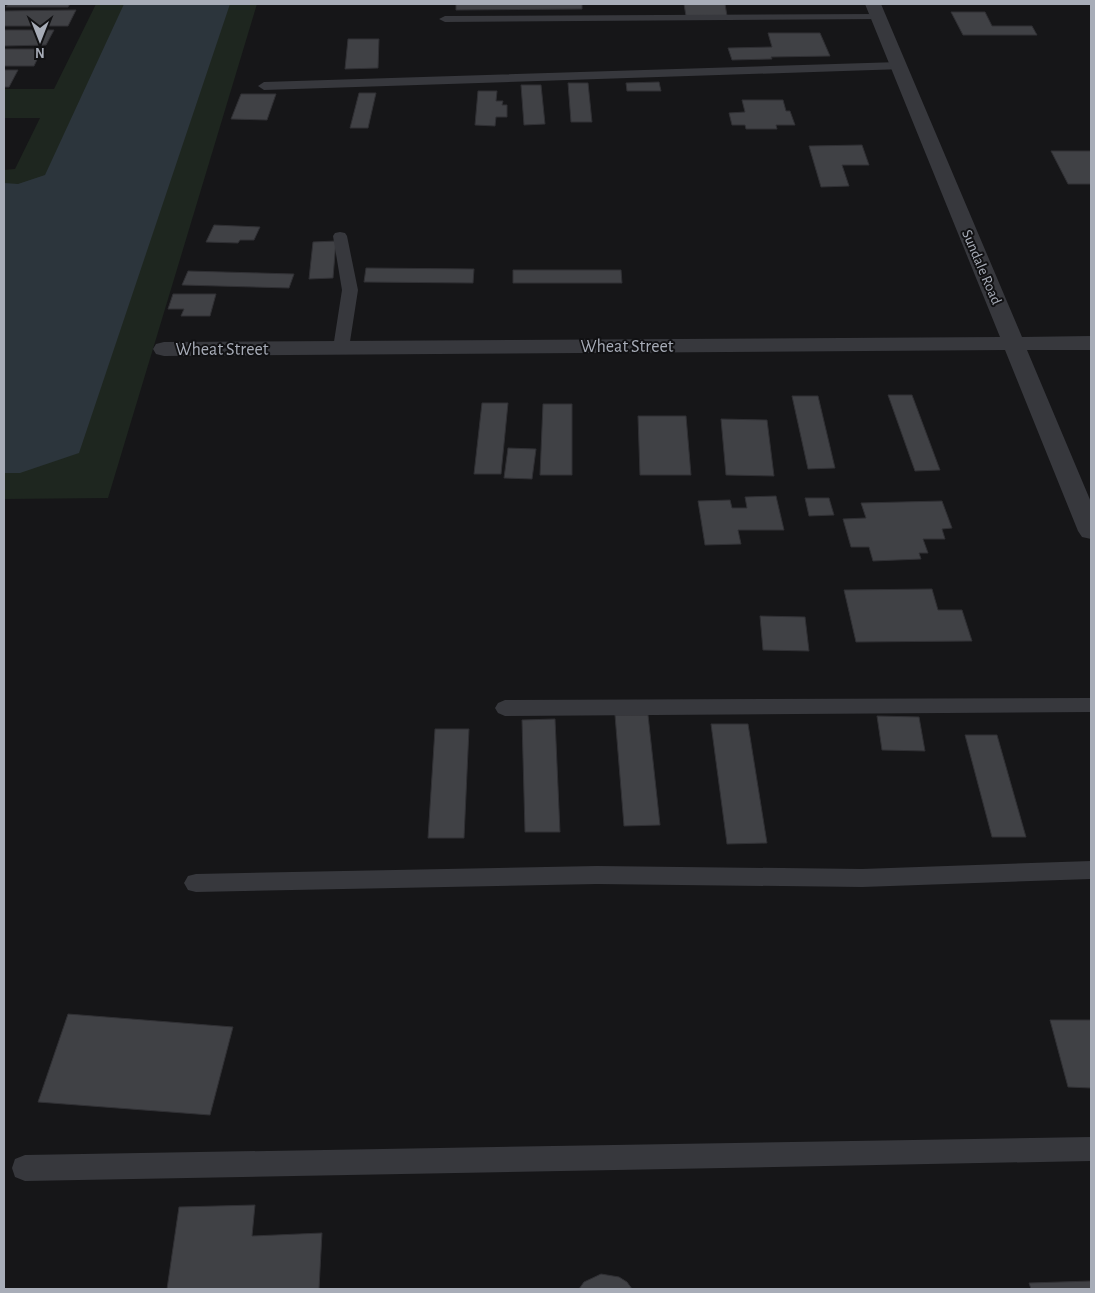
<svg xmlns="http://www.w3.org/2000/svg" width="1095" height="1293" viewBox="0 0 1095 1293" font-family="'Alegreya Sans',sans-serif">
<style>
.green{fill:#1e261f}
.water{fill:#2c353c}
.building{fill:#404145;stroke:#303034}
.lines{fill:none;stroke-linecap:round;stroke-linejoin:round}
.service{fill:#37383d;fill-rule:evenodd}
.minor{fill:#37383d;fill-rule:evenodd}
.labels{text-anchor:middle;stroke-width:4;stroke-linejoin:round;paint-order:stroke}
.far-street-label{font-size:15px;fill:#a8adb8;stroke:#111113}
.street-label{font-size:18px;fill:#a8adb8;stroke:#111113}
</style>
<rect width="100%" height="100%" fill="#161618"/>
<!-- green -->
<path class="green" d="M96 4H257L108 498 4 499V170L15 169 40 118H4V89H54Z"/>
<!-- water -->
<path class="water" d="M124 4H230L79 453 20 473H4V183L18 184 45 175Z"/>
<!-- building -->
<path class="building" d="M8 4H70L68 7H6Z
M456 4H582V9L456 10Z
M684 4H725L727 16H686Z
M76 10 68 26H4V11Z
M951 12H985L992 26H1032L1037 35H963Z
M4 30H54L46 45 4 46Z
M768 33H820L830 56 771 57 772 59 732 60 728 48 772 47Z
M348 39H379L378 68 345 69Z
M4 49H42L34 66H4Z
M4 70H18L9 87H4Z
M659 82 661 91H627L626 83Z
M568 83H588L592 122H571Z
M521 85H541L545 124 524 125Z
M478 91H497L496 101H503L502 105H507V117H496L495 126 475 125Z
M359 93H376L368 128H350Z
M241 94H276L267 120 231 119Z
M742 100H783L786 111H790L795 125H776L777 129H746L745 125H732L729 113 745 112Z
M862 145 869 165H842L849 186 821 187 809 146Z
M1051 151H1091V184H1068Z
M214 225 260 227 254 240H240L238 243 206 242Z
M336 241 333 278 309 279 313 242Z
M366 268 474 269 473 283 364 282Z
M513 270H621L622 283H513Z
M188 271 294 274 289 288 182 285Z
M173 294H216L210 316H181L184 309H168Z
M888 395H912L940 470 915 471Z
M792 396H818L835 468 808 469Z
M482 403H508L501 474H474Z
M543 404H572V475H540Z
M638 416H686L691 475H640Z
M721 419 767 420 774 476 726 475Z
M508 448 536 449 532 479 504 478Z
M776 496 784 530H738L741 544 705 545 698 501 730 500 732 508H747L745 497Z
M805 498H829L834 515 809 516Z
M942 501 952 528 942 529 945 539H923L928 553H919L921 559 873 561 869 547H851L843 519 866 518 861 503Z
M932 589 938 610H962L972 641 856 642 844 590Z
M760 616 805 617 809 651 763 650Z
M615 715H648L660 825 624 826Z
M877 716 919 717 925 751 882 750Z
M555 719 560 832H525L522 720Z
M711 724H748L767 843 727 844Z
M435 729H469L464 838H428Z
M965 735H997L1026 837H992Z
M68 1014 233 1027 210 1115 38 1102Z
M1050 1020H1091V1088L1068 1087Z
M255 1205 252 1236 322 1233 319 1289H167L179 1207Z
M601 1274 619 1277 627 1282 632 1289H579L584 1282Z
M1091 1281V1289H1031L1029 1283Z"/>
<g class="lines">
<!-- service -->
<path class="service" d="M878 14 884 17 882 19 445 22 439 19 445 16Z
M899 62 903 63 905 66 903 69 264 90 258 86 264 82Z
M340 232 345 233 347 236 358 290 349 348 347 351H335L333 348 342 290 333 236 335 233Z
M1091 698V712L505 716 498 713 495 708 498 703 505 700Z
M1091 861V879L862 887 597 884 196 892 188 890 184 883 188 876 196 874 597 866 862 869Z
M1091 1137V1161L25 1181 15 1177 12 1168 15 1159 25 1155Z"/>
<!-- minor -->
<path class="minor" d="M865 4H881L1022 337 1091 336V350H1027L1091 502V539L1082 537 1078 531 1005 350 164 356 156 354 153 349 156 344 164 342 1000 337Z"/>
</g>
<g class="labels">
<!-- far-street labels -->
<g class="far-street-label">
<text transform="translate(982 267) rotate(67)" y="5">Sundale Road</text>
</g>
<!-- street labels -->
<g class="street-label">
<text x="627" y="352">Wheat Street</text>
<text x="222" y="355">Wheat Street</text>
</g>
</g>
<!-- border -->
<rect width="1095" height="1293" fill="none" stroke="#a8adb8" stroke-width="10"/>
<!-- north arrow -->
<g transform="translate(40 40) rotate(180)" stroke="#111113" stroke-width="4" paint-order="stroke">
<path d="M0-4L9 19L0 12L-9 19Z" fill="#a8adb8"/>
<text y="-8" font-size="14" font-weight="bold" text-anchor="middle" fill="#a8adb8">N</text>
</g>
</svg>
